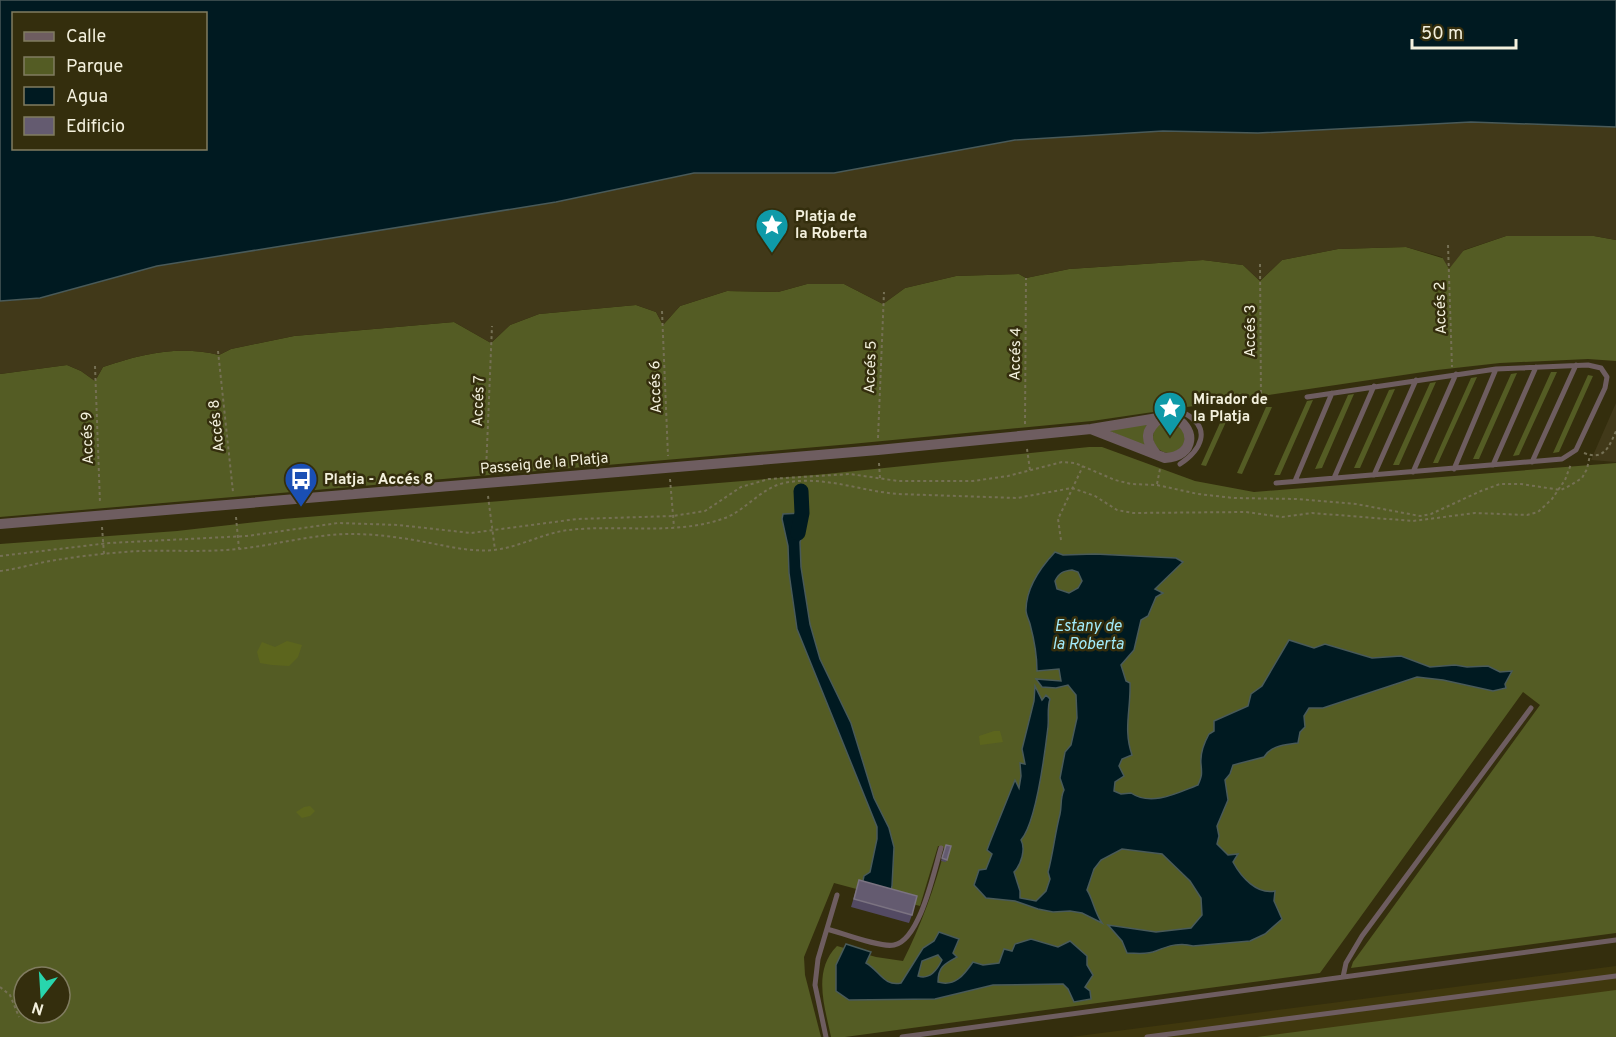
<svg xmlns="http://www.w3.org/2000/svg" width="1616" height="1037" viewBox="0 0 1616 1037" font-family="Overpass,sans-serif">
<style>
.built{fill:#40380e}
.green{fill:#545c24;fill-rule:evenodd}
.forest{fill:#5c651d}
.sand{fill:#413919}
.water{fill:#001a21;stroke:#495a59;stroke-width:1.5;fill-rule:evenodd}
.lines{fill:none;stroke-linecap:round;stroke-linejoin:round}
.canal{stroke:#001a21;stroke-width:15}
.path{stroke:#757054;stroke-width:2;stroke-dasharray:3 3;stroke-linecap:butt}
.lane{stroke:#6e5d60;stroke-width:5}
.street{stroke:#6e5d60;stroke-width:10}
.path-bridge{stroke:#757054;stroke-width:2;stroke-dasharray:3 3;stroke-linecap:butt}
.wall{fill:#534a63}
.building{fill:#645b70;stroke:#7b7381;stroke-width:1.5}
.labels{text-anchor:middle;stroke-width:5;stroke-linejoin:round;paint-order:stroke}
.poi-label{font-size:15px;font-weight:bold;fill:#f3f0dd;stroke:#342e0d;text-anchor:start}
.street-label{font-size:15px;fill:#f3f0dd;stroke:#342e0d}
.water-label{font-size:16px;font-style:italic;fill:#a3ecfc;stroke:#342e0d}
</style>
<rect width="100%" height="100%" fill="#342e0d"/>
<!-- built -->
<path class="built" d="M1616 966V1037H1071Z"/>
<!-- green -->
<path class="green" d="M1506 236H1594L1616 240V361L1588 359 1500 363 1437 370 1092 421 851 444 0 517V374L67 365 81 371 95 381 103 367C141 354 179 345 219 355L231 349 294 336 454 322 491 343 510 325 539 314 636 305 656 312 663 325 680 306 727 291 778 292 807 284H844L883 304 905 288 956 276 1019 274 1026 278 1069 269 1203 260 1243 265 1260 281 1282 260 1338 249 1406 247 1442 258Z
M1551 372H1557L1519 455 1513 456Z
M1517 373 1479 459H1473L1511 374Z
M1588 375 1593 376 1559 452 1553 453Z
M1477 377 1438 463H1433L1471 378Z
M1436 382 1399 465H1393L1430 383Z
M1395 389 1360 468H1354L1389 390Z
M1354 394 1322 468 1315 469 1348 395Z
M1313 400 1280 475H1274L1307 401Z
M1266 407H1272L1242 474 1237 473Z
M1230 413 1206 466 1201 465 1224 414Z
M1153 437a16 16 0 1 1 32 0a16 16 0 1 1-32 0Z
M1147 424 1145 446 1107 430Z
M1089 447H1102L1195 481 1254 492 1616 463V933L1351 968 1353 962 1540 705 1523 692 1320 973 845 1037H831C825 1007 812 971 837 946L876 957 903 961C921 925 935 887 945 848L938 846 920 906 834 883 804 957 805 975 821 1037H0V544L177 531 283 519 826 474ZM24 977H60V1013H24Z
M1616 990V1037H1257Z"/>
<!-- forest -->
<path class="forest" d="M287 641 302 645 298 657 289 666 272 665 260 663 257 652 262 642 275 647Z
M994 731H1000L1003 742 980 745 979 736Z
M310 806 315 811 310 816 302 818 296 812 304 807Z"/>
<!-- sand -->
<path class="sand" d="M1471 122 1616 127V240L1594 236H1506L1464 250 1449 269 1442 257 1406 247 1338 249 1282 260 1260 281 1243 265 1203 260 1069 269 1026 278 1019 274 956 276 905 288 883 304 844 284H807L778 292 727 291 680 306 663 325 656 312 636 305 539 314 510 325 491 343 454 322 294 336 231 349 219 355C179 345 141 354 103 367L95 381 81 371 67 365 0 374V301L40 298 157 266 556 202 694 173H834L1015 140 1163 131 1258 133Z
M1616 403V462L1591 460Z"/>
<!-- water -->
<path class="water" d="M0 0H1616V127L1471 122 1258 133 1163 131 1015 140 834 173H694L556 202 157 266 40 298 0 301ZM14 14H206V148H14Z
M802 513 805 527 800 542 801 567 810 624 820 659 851 723 874 798 889 828 894 847 892 886 889 897 861 889 864 876 870 872 877 839V827L797 629 789 573 788 546 782 519 783 514Z
M1055 552 1063 555 1095 554 1176 558 1183 562 1155 589 1163 593 1156 597 1148 616 1141 620 1134 650 1121 665 1126 681 1130 683C1131 710 1123 729 1132 755L1122 759 1119 766 1124 776 1115 782 1114 791 1121 794 1131 793C1152 807 1179 792 1198 785 1202 776 1202 774 1201 764 1200 754 1204 743 1209 734L1214 731V721L1248 706 1251 694 1262 686 1289 640 1314 648 1325 644 1372 658 1401 656 1430 667 1455 665 1467 667 1488 666 1500 672 1512 671 1505 684 1506 688 1493 691 1443 680 1417 677 1323 708H1309L1304 716 1305 727 1300 732 1298 743C1286 745 1271 745 1264 757L1233 765 1230 774 1225 780 1228 800 1217 826 1219 836 1217 844 1228 855 1238 854 1233 862C1241 877 1257 895 1275 891L1274 901 1282 919 1265 934 1250 941 1193 946C1180 942 1168 946 1156 951 1147 955 1136 953 1127 953L1122 941 1108 925 1156 932 1191 928 1202 915 1201 898 1190 881 1162 854 1122 849 1101 860 1094 869 1087 890C1093 899 1094 911 1102 923L1082 913 1070 911 1053 912 1038 909 1015 901 986 898 974 885 979 870 986 869 992 854 987 850 990 842 1015 780 1019 788 1021 776 1020 763 1025 764 1022 749 1034 701 1035 686 1042 700 1046 695 1050 699C1047 708 1049 717 1048 727 1045 752 1036 823 1021 840 1026 849 1021 865 1014 872L1020 891V898L1036 901 1046 891 1050 879 1048 872C1053 854 1055 833 1060 814 1062 805 1060 798 1064 790L1060 778 1065 752 1071 745 1077 718 1076 695 1068 685 1056 688 1042 687 1036 679 1061 681 1059 669 1037 671C1037 656 1034 639 1030 624 1029 620 1026 615 1026 610 1026 588 1040 568 1055 552ZM1072 570 1078 572 1082 581 1078 588 1069 593 1057 589 1055 581C1059 573 1063 571 1072 570Z
M939 932 959 939 953 953 957 957C944 964 938 967 938 982 955 987 964 975 973 962L983 965 999 963 1004 949 1012 951 1015 944 1031 939 1058 947 1070 941 1087 956V965L1093 975 1085 987 1090 991 1091 999 1074 1002 1068 989 1063 984 993 985 935 999 849 1000 836 991V965L846 944 871 952 866 963C879 970 884 987 901 983L923 948 934 941ZM938 955 942 960C937 970 930 980 918 976L922 961Z"/>
<g class="lines">
<!-- canal -->
<path class="canal" d="M798 533 802 513 801 491"/>
<!-- path -->
<path class="path" d="M1448 245 1452 367
M1260 264 1261 399
M662 311 668 456
M218 351 233 492
M95 366 100 503
M1025 424 1026 278
M878 438 884 292
M1027 449 1030 470
M1584 453C1604 461 1609 447 1616 431
M879 463 880 478
M486 471 492 326
M670 479 674 527
M1157 484 1160 469
M488 496 495 550
M236 517 239 549
M102 527 104 554
M0 556 109 543 247 536 338 523 398 525 471 533 577 519 673 516 705 511 741 487 769 479 850 474 898 481H973L1008 476 1062 462 1075 463 1115 480 1131 484 1157 485 1198 494 1234 498 1296 499 1356 504 1420 516 1431 514 1481 491 1500 484H1521L1561 490 1571 485 1582 478 1587 469 1590 455
M0 571C17 569 33 564 50 561 74 557 99 554 123 552 161 549 200 553 238 549 276 545 313 534 352 534 378 534 404 538 430 543 451 547 472 552 494 550 520 547 543 533 569 530 620 524 676 536 725 518 746 510 761 488 784 483 823 475 860 491 898 494L1017 498 1072 488 1095 496 1117 510 1133 513 1246 512 1282 517 1312 513 1413 521 1475 513 1527 515 1538 512 1552 499 1565 480 1571 464
M0 987 10 995 19 1017"/>
<!-- lane -->
<path class="lane" d="M1532 462 1576 365
M1180 464C1201 450 1212 429 1186 414
M1493 465 1536 367
M1454 469 1496 369
M1413 472 1456 374
M1374 475 1416 380
M1334 478 1374 386
M1295 481 1332 393
M1276 483 1562 459 1576 450 1605 388 1607 377 1601 368 1588 365 1496 369 1307 397
M827 929C842 933 880 948 894 945 920 940 934 871 941 848
M1343 977 1346 963 1362 936 1531 708
M826 1037 815 985 818 959 837 895
M902 1037 1616 940
M1147 1037 1616 976"/>
<!-- street -->
<path class="street" d="M1157 455C1144 440 1145 430 1160 418
M0 524 878 450 1091 429 1170 416C1198 426 1195 457 1165 458L1091 429"/>
<!-- path-bridge -->
<path class="path-bridge" d="M1061 540 1058 519 1083 466"/>
</g>
<!-- wall -->
<path class="wall" d="M946 845 951 846 946 862 941 861Z
M859 880 912 915 909 923 851 907Z"/>
<!-- building -->
<path class="building" d="M946 845 951 846 947 860 942 858Z
M859 880 917 896 912 915 854 899Z"/>
<!-- icons -->
<defs>
<g id="sight-pin" transform="scale(1.725)"><path d="M0 17L-7.5 6A9.5 9.5 0 1 1 7.5 6Z" fill="#0f9aa8" stroke="#342e0d"/><path d="M0-6L1.8-2.2L6-1.7L2.9 1.2L3.7 5.4L0 3.3L-3.7 5.4L-2.9 1.2L-6-1.7L-1.8-2.2Z" fill="#fff"/></g>
<g id="bus-pin" transform="scale(1.725)"><path d="M0 17L-7.5 6A9.5 9.5 0 1 1 7.5 6Z" fill="#1a4fb4" stroke="#342e0d"/><path d="M-5-6H5V4H4V6H2V4H-2V6H-4V4H-5ZM-3.5-4V0h7V-4ZM-3.5 1.2v1.5H-2V1.2ZM2 1.2v1.5H3.5V1.2Z" fill="#fff"/></g>
</defs>
<g fill-rule="evenodd">
<use href="#sight-pin" x="772" y="225"/>
<use href="#sight-pin" x="1170" y="408"/>
<use href="#bus-pin" x="301" y="479"/>
</g>
<g class="labels">
<!-- poi labels -->
<g class="poi-label">
<text x="795" y="221">Platja de<tspan x="795" dy="17">la Roberta</tspan></text>
<text x="1193" y="404">Mirador de<tspan x="1193" dy="17">la Platja</tspan></text>
<text x="324" y="484">Platja - Accés 8</text>
</g>
<!-- street labels -->
<g class="street-label">
<text transform="translate(1440 308) rotate(-92)" y="5">Accés 2</text>
<text transform="translate(1250 331) rotate(-90)" y="5">Accés 3</text>
<text transform="translate(1015 354) rotate(-89)" y="5">Accés 4</text>
<text transform="translate(870 367) rotate(-88)" y="5">Accés 5</text>
<text transform="translate(655 387) rotate(-92)" y="5">Accés 6</text>
<text transform="translate(478 401) rotate(-88)" y="5">Accés 7</text>
<text transform="translate(216 426) rotate(-96)" y="5">Accés 8</text>
<text transform="translate(87 438) rotate(-92)" y="5">Accés 9</text>
<text transform="translate(544 463) rotate(-5)" y="5">Passeig de la Platja</text>
</g>
<!-- water labels -->
<g class="water-label">
<text x="1088" y="631">Estany de<tspan x="1088" dy="18">la Roberta</tspan></text>
</g>
</g>
<!-- legend -->
<rect x="12" y="12" width="195" height="138" fill="#342e0d" stroke="#807c60" stroke-width="1.5"/>
<rect x="24" y="32" width="30" height="9" fill="#6e5d60" stroke="#807c60" stroke-width="1.5"/>
<text x="66" y="42" font-size="18" fill="#f3f0dd">Calle</text>
<rect x="24" y="57" width="30" height="18" fill="#545c24" stroke="#807c60" stroke-width="1.5"/>
<text x="66" y="72" font-size="18" fill="#f3f0dd">Parque</text>
<rect x="24" y="87" width="30" height="18" fill="#001a21" stroke="#807c60" stroke-width="1.5"/>
<text x="66" y="102" font-size="18" fill="#f3f0dd">Agua</text>
<rect x="24" y="117" width="30" height="18" fill="#645b70" stroke="#807c60" stroke-width="1.5"/>
<text x="66" y="132" font-size="18" fill="#f3f0dd">Edificio</text>
<!-- north arrow -->
<g transform="translate(42 995) rotate(197)"><circle r="28" fill="#342e0d" stroke="#807c60" stroke-width="1.5"/>
<path d="M0-4.5L10 22L0 15L-10 22Z" fill="#28d5ad"/>
<text y="-9" font-size="16" font-weight="bold" text-anchor="middle" fill="#f3f0dd">N</text>
</g>
<!-- scale -->
<path d="M1412 39v9h104v-9" fill="none" stroke="#f3f0dd" stroke-width="3"/>
<text x="1421" y="39" font-size="18" fill="#f3f0dd" stroke="#342e0d" stroke-width="4.5" paint-order="stroke">50 m</text>
</svg>
